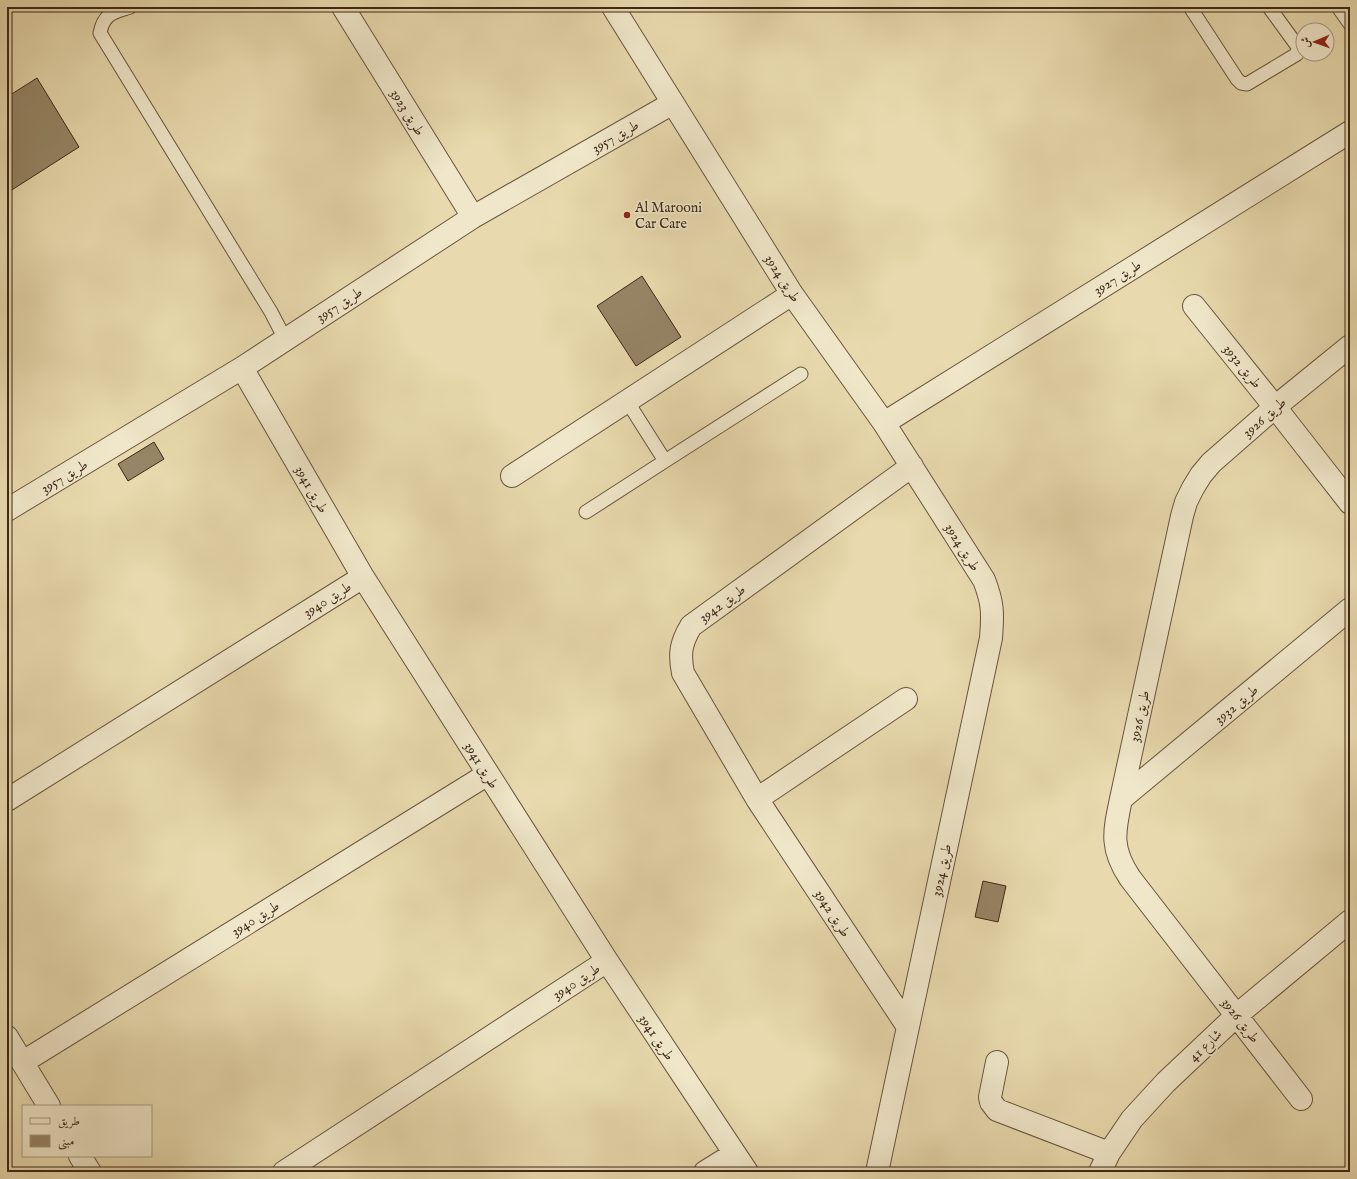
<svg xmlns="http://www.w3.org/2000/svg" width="1357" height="1179" viewBox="0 0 1357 1179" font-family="'IM FELL English',Amiri,serif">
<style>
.building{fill:#968566;stroke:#3d2818}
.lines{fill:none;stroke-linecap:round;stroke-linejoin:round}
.lane-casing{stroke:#68543e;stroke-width:15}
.street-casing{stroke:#68543e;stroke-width:24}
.lane{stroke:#f0e7ca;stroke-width:13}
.street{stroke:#f0e7ca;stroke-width:22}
.poi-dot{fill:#8f2418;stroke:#f0e7ca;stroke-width:1.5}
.labels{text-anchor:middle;stroke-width:3.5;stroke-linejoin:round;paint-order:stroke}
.street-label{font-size:14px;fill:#3d2818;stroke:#f0e7ca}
.poi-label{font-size:14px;fill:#3d2818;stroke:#f0e7ca;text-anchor:start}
</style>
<rect width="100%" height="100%" fill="#e8daae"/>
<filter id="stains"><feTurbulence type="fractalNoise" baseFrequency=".005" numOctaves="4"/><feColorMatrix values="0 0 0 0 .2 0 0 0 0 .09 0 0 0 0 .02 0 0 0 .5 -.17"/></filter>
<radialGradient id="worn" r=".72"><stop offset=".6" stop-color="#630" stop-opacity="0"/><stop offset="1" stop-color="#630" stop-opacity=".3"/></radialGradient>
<!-- building -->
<path class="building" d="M37 78 79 147 7 193V97Z
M642 276 681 337 636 366 597 306Z
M154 442 164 459 128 481 118 464Z
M983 881 1006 886 998 922 975 917Z"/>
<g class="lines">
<!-- lane casing -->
<g class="lane-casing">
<path id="lane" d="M130 7C113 13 104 13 100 33L271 312 285 339
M1190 7 1237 79 1241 83 1247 84 1297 54 1298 47 1269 7
M1338 7 1350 24
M627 401 665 461 801 374
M586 512 665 461"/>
</g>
<!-- street casing -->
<g class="street-casing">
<path id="street" d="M343 7 473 217
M613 7 792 294 884 423 984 580C993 603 993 613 991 638L877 1172
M1194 306 1275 407 1350 503
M242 368 363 577 607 961 747 1172
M884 423 1350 132
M512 476 792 294
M7 510 242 368 473 217 673 103
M757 799 906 699
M1121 799 1350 609
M7 800 363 577
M908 1027 757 799 683 673C679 653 681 643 691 626L912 466
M7 1037 49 1106
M23 1062 488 774
M997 1062 990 1097 991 1102 997 1110 1109 1153
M1301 1099 1130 878C1110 848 1114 832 1121 799L1182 516 1186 502 1193 488 1201 475 1211 463 1275 407 1350 346
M80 1156 90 1172
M284 1172 607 961
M705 1172 734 1154
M1100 1172 1109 1153 1132 1119 1166 1082 1237 1015 1350 921"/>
</g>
<!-- lane -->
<use href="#lane" class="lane"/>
<!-- street -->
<use href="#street" class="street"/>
</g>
<!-- markers -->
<circle class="poi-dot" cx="627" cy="215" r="4"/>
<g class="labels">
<!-- street labels -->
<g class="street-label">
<text transform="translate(408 112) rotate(58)" y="5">طريق 3923</text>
<text transform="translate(615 136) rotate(-30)" y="5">طريق 3957</text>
<text transform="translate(1117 277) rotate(-32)" y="5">طريق 3927</text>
<text transform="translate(783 278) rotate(57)" y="5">طريق 3924</text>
<text transform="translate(339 304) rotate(-33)" y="5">طريق 3957</text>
<text transform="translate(1243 366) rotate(51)" y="5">طريق 3932</text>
<text transform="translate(1264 417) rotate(-41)" y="5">طريق 3926</text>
<text transform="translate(64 476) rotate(-31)" y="5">طريق 3957</text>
<text transform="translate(312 489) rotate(60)" y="5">طريق 3941</text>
<text transform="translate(963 547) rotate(58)" y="5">طريق 3924</text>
<text transform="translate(327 599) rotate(-32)" y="5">طريق 3940</text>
<text transform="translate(722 603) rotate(-36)" y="5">طريق 3942</text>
<text transform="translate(1236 704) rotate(-40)" y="5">طريق 3932</text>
<text transform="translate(1139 716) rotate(-78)" y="5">طريق 3926</text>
<text transform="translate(482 765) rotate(58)" y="5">طريق 3941</text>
<text transform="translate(941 870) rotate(-78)" y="5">طريق 3924</text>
<text transform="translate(833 913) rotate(57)" y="5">طريق 3942</text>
<text transform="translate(255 918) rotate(-32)" y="5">طريق 3940</text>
<text transform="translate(576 981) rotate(-33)" y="5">طريق 3940</text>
<text transform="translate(1241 1020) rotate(52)" y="5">طريق 3926</text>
<text transform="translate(657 1037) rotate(56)" y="5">طريق 3941</text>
<text transform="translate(1205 1045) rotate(-44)" y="5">شارع 41</text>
</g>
<!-- poi labels -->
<g class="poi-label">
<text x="635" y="212">Al Marooni<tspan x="635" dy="16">Car Care</tspan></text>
</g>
</g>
<!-- margin -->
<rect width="1357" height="1179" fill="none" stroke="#e8daae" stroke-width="24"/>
<rect x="8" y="8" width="1341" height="1163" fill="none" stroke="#3d2818" stroke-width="2"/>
<rect x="12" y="12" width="1333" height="1155" fill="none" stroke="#3d2818"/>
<!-- legend -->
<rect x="22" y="1105" width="130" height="52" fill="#f0e7ca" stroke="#a89b83"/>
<rect x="30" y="1118" width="20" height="6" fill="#f0e7ca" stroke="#a89b83"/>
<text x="58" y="1125" font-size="12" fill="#3d2818">طريق</text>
<rect x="30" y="1135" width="20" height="12" fill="#968566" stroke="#a89b83"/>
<text x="58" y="1145" font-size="12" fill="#3d2818">مبنى</text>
<!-- north arrow -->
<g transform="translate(1315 42) rotate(268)"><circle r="19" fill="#f0e7ca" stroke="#a89b83"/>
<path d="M0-3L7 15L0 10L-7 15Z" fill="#8f2418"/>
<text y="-6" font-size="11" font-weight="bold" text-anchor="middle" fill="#3d2818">ش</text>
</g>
<rect width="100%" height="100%" filter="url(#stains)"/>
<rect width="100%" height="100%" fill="url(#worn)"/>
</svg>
